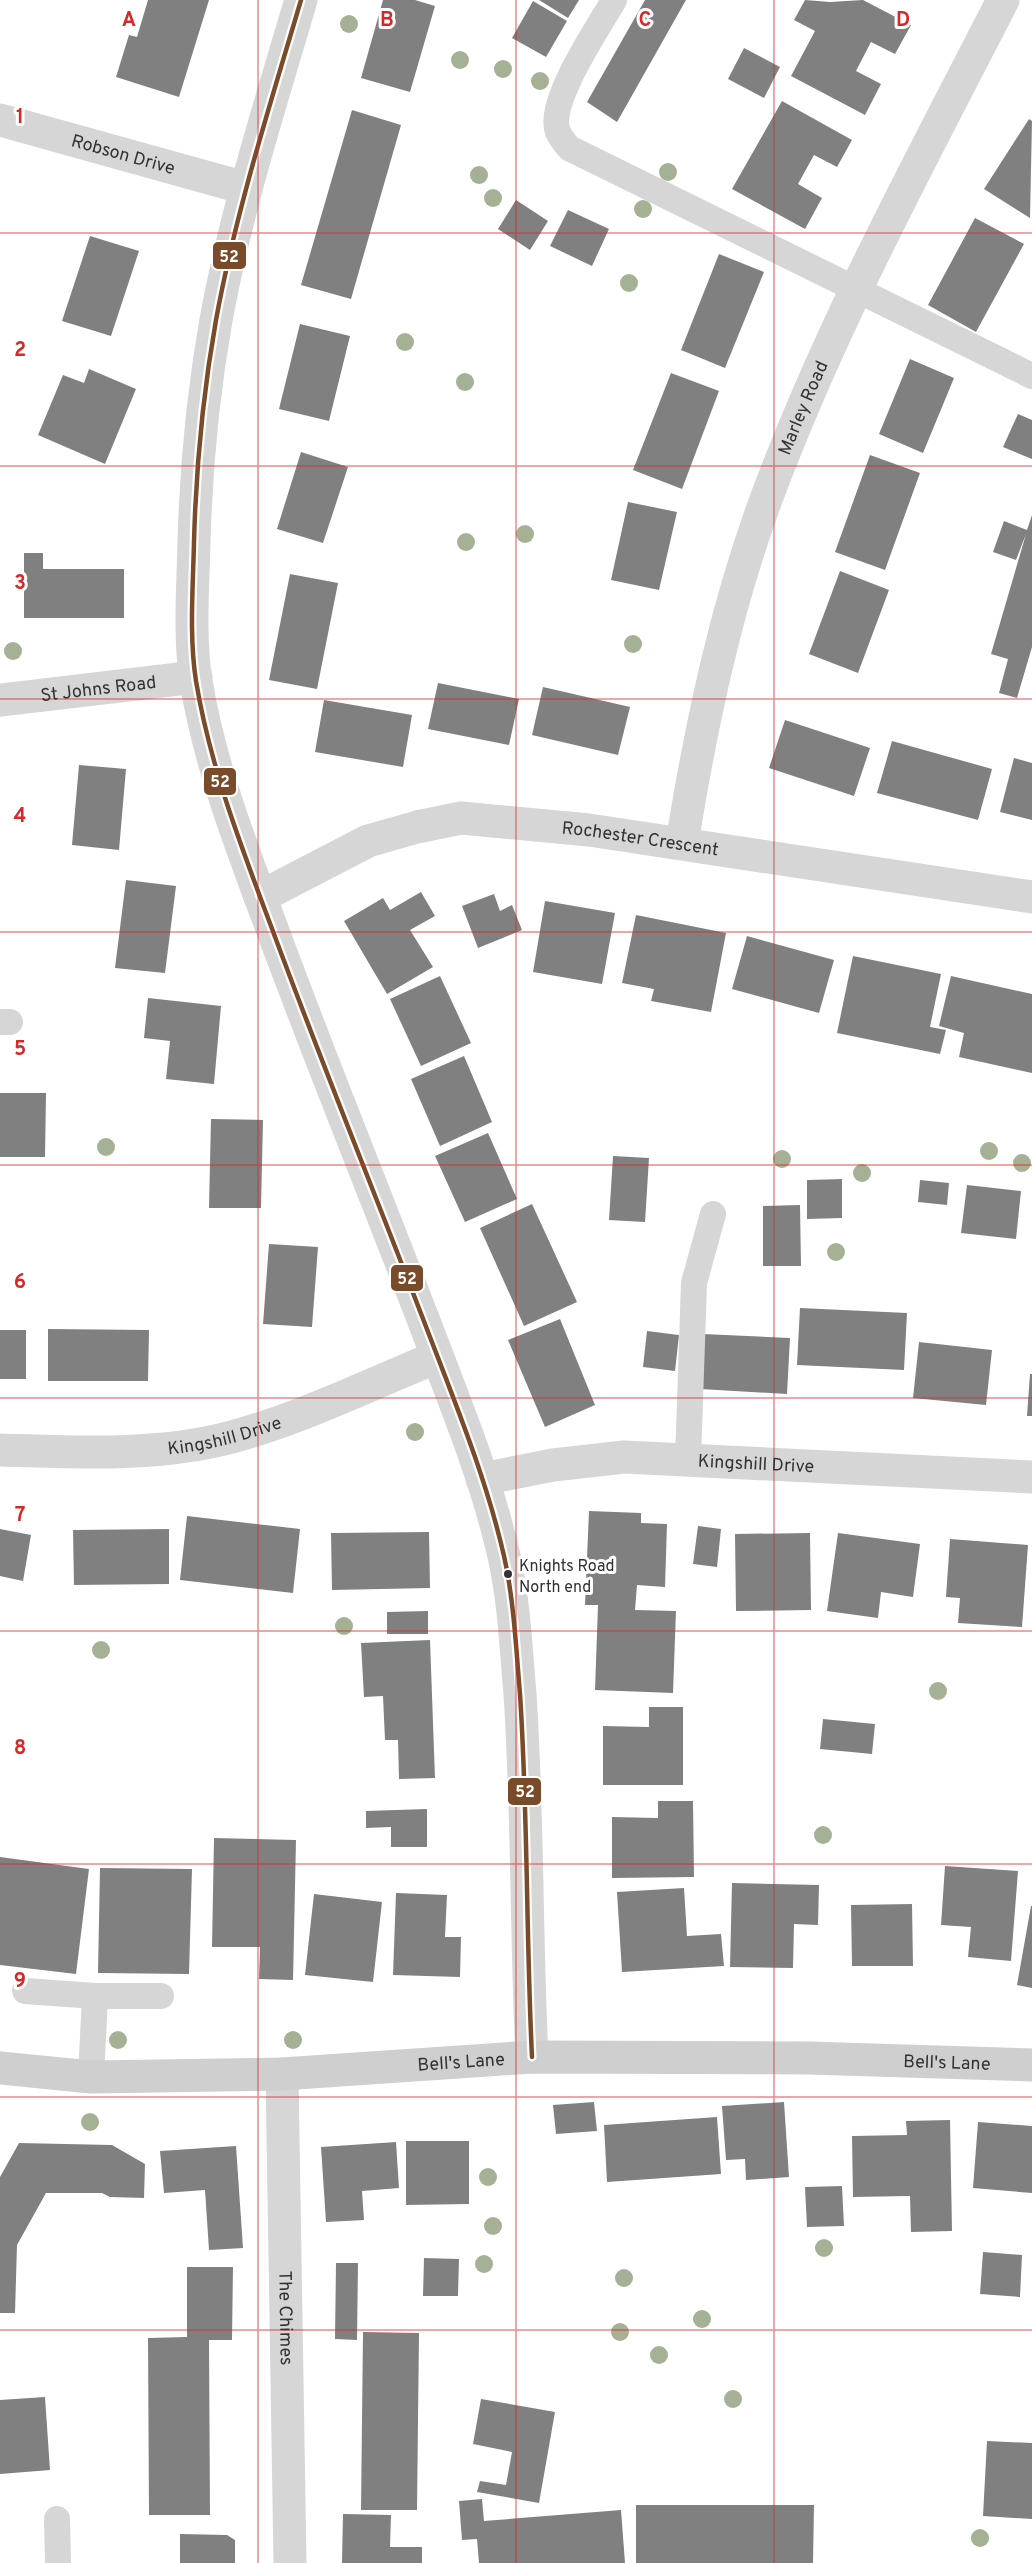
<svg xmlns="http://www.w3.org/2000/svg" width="1032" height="2563" viewBox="0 0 1032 2563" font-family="Overpass,sans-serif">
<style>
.building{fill:#808080}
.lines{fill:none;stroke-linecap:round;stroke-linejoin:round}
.lane{stroke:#d6d6d6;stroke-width:26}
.street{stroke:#d6d6d6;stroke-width:33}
.secondary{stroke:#cfcfcf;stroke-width:33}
.bus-1-casing{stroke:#fff;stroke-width:9}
.bus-1{stroke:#7a4b2a;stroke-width:4.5}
.tree{fill:#a5b194}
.grid{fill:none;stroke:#d62828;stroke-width:1.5;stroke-opacity:0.55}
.bus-dot{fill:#323232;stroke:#fff;stroke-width:2}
.labels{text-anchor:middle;stroke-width:6;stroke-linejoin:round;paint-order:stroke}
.bus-label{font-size:16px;fill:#323232;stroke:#fff;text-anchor:start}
.street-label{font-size:18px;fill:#323232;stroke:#fff}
.grid-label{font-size:20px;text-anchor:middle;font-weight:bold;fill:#d62828;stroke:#fff;stroke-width:6;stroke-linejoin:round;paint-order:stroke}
.line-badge{stroke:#fff;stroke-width:2}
.badge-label{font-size:16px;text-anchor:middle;font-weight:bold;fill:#fff}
</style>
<rect width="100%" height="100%" fill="#fff"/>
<!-- building -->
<path class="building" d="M148 0H209L179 97 116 77 129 35 137 37Z
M383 0H415L435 6 410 92 361 78Z
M539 0H579L568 18Z
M645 0H686L617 122 587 102Z
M805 0 830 2 863 0 911 25 895 54 871 42 856 71 881 84 865 115 791 76 815 31 794 20Z
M533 1 567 21 546 57 512 38Z
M744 48 780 67 764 98 728 79Z
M782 101 852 140 837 167 814 155 798 184 822 198 805 229 732 189Z
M352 110 401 125 351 299 301 285Z
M1029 119 1032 121 1030 218 984 189Z
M516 200 548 221 530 250 498 229Z
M568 210 609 229 592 266 550 246Z
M975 218 1024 244 976 332 928 305Z
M90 236 139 251 111 336 62 321Z
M719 254 764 272 725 368 681 350Z
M300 324 350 336 329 421 279 409Z
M910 359 954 378 923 453 879 434Z
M89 369 136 389 105 464 38 435 63 375 84 383Z
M671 373 719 391 682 489 633 470Z
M1018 414 1032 420V459L1003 447Z
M301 452 348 467 323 543 277 529Z
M870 455 920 473 885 570 835 552Z
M628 502 677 512 659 590 611 580Z
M1032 515V647L1017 698 999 693 1008 659 991 654 1026 534 1016 560 993 552 1004 521 1027 530Z
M24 553H43V569H124V618H24Z
M840 571 889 590 858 673 809 654Z
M290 574 338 583 317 689 269 680Z
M438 683 519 699 509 745 428 729Z
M543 687 630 707 618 755 532 735Z
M324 700 412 715 403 767 315 752Z
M785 720 870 748 854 796 769 768Z
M892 741 992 769 978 820 877 793Z
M1014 758 1032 763V820L1000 812Z
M79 765 126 769 119 850 72 845Z
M126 880 176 886 165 973 115 968Z
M421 892 435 916 410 930 433 967 387 994 344 921 383 898 390 910Z
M494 894 500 911 512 905 522 930 478 948 462 906Z
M545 901 615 913 602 984 533 972Z
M636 915 726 933 711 1012 651 1001 654 989 622 983Z
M747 936 834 960 819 1013 732 989Z
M853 956 941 974 930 1027 946 1030 940 1054 837 1033Z
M440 976 471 1043 421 1066 390 999Z
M951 976 1032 994V1073L959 1057 964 1033 939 1026Z
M148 998 221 1006 214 1084 166 1079 170 1041 144 1038Z
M464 1056 492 1122 440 1146 411 1079Z
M0 1093H46L45 1157H0Z
M211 1119 263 1120 261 1208H209Z
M488 1133 517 1199 465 1222 435 1156Z
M613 1156 649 1158 645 1222 609 1220Z
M842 1179V1218L807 1219V1180Z
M920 1180 949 1183 947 1205 918 1202Z
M967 1185 1021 1191 1016 1239 961 1233Z
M532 1204 577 1302 524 1326 480 1228Z
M800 1205 801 1266H763V1206Z
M269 1244 318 1247 312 1327 263 1324Z
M800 1308 907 1313 904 1370 797 1365Z
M560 1319 595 1405 545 1427 508 1340Z
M48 1329 149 1330 148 1381H48Z
M0 1330H26V1379H0Z
M647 1331 679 1335 675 1371 643 1367Z
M703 1334 790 1338 787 1394 700 1389Z
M919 1342 992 1350 986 1405 913 1398Z
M1030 1374H1032V1416H1027Z
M589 1511 641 1513V1523L667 1524 665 1587 637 1585 635 1610 676 1611 673 1693 595 1690 598 1605H585Z
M187 1516 300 1529 293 1593 180 1580Z
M698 1526 721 1529 717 1567 693 1564Z
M0 1529 31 1535 23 1581 0 1576Z
M169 1529V1584L74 1585 73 1530Z
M429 1532 430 1588 332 1590 331 1533Z
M810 1533 811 1610 736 1611 735 1534Z
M838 1533 920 1544 913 1597 881 1592 878 1618 827 1611Z
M950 1539 1028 1545 1022 1627 958 1623 960 1598 946 1597Z
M428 1611V1634H387V1612Z
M430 1640 435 1778 399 1779 398 1740H385L383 1696 364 1697 361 1643Z
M649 1707H683V1785H603V1726L649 1727Z
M823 1719 875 1724 872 1754 820 1749Z
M658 1801H693L694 1877 612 1878V1817L658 1818Z
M427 1809V1847H391V1827L366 1828V1811Z
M214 1838 296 1840 293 1980 259 1979 260 1947H212Z
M0 1857 89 1869 76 1974 0 1965Z
M945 1866 1018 1871 1011 1961 968 1957 971 1927 941 1925Z
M100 1868 192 1869 189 1974 98 1973Z
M732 1883 819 1885 818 1925 794 1924 793 1968 730 1967Z
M684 1888 687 1936 721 1934 724 1966 622 1972 617 1892Z
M396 1893 447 1895 445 1937H461L460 1977 393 1975Z
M314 1894 382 1902 373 1982 305 1975Z
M912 1904 913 1966H852L851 1905Z
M1031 1906H1032V1988L1017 1985Z
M594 2102 597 2131 556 2134 553 2105Z
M784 2102 789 2177 746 2180 745 2159 726 2160 722 2106Z
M717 2117 721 2174 607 2182 604 2125Z
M950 2120 952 2231 911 2232 910 2196 853 2197 852 2136 907 2135 906 2121Z
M978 2122 1032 2126V2193L973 2188Z
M406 2141H469V2204L406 2205Z
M396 2142 399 2188 362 2191 364 2220 326 2222 321 2147Z
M19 2143 112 2145 145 2164 144 2198 110 2197 102 2193H46L17 2245 15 2313H0V2177Z
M236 2146 243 2248 209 2250 205 2190 164 2193 160 2151Z
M842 2186 844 2226 807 2227 805 2187Z
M983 2252 1022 2255 1020 2297 980 2294Z
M424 2258 459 2259 458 2296H423Z
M336 2263H358L357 2340 335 2339Z
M187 2267H233L232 2340H209L210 2515H149L148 2338 187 2337Z
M363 2332 419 2333 417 2510H361Z
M45 2397 50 2470 0 2474V2400Z
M481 2399 555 2412 539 2503 477 2492 480 2481 506 2485 512 2452 473 2444Z
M987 2441 1032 2443V2519L983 2516Z
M482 2499 484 2521 621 2510 625 2563H479L477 2539 462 2540 459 2501Z
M636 2505H814L813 2563H636Z
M343 2514 391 2515 390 2547H422V2563H342Z
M180 2534 227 2535 235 2540V2563H180Z"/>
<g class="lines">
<!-- lane -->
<path class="lane" d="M614 0C599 27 546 103 558 132 560 137 565 143 569 148L1032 376
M0 1022H10
M688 1460 694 1283 713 1214
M25 1991 95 1996
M91 2077 95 1996H161
M57 2519 58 2563"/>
<!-- street -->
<g class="street">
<path d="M301 0C270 105 236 211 216 320 203 393 196 468 194 542 193 588 189 636 196 681 210 766 241 846 271 926 320 1059 374 1191 425 1324 454 1400 486 1477 504 1556 514 1601 516 1648 520 1694 528 1815 526 1936 532 2057"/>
<path id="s1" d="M0 120 245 188"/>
<path id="s2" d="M0 700 196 677"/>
<path id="s3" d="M682 843C701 725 726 606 768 494 832 323 920 162 1003 0"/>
<path id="s4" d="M260 897 368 841 417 827 461 818 589 830 1032 897"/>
<path id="s5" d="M0 1450C76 1452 153 1457 228 1438 298 1420 371 1384 437 1357"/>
<path id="s6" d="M482 1479 553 1465 624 1457 1032 1477"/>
<path id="s7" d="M282 2074 290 2563"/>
</g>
<!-- secondary -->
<path class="secondary" id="s8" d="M0 2068 91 2077 282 2074 532 2057 809 2058 1032 2065"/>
<!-- bus-1 casing -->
<g class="bus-1-casing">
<path id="bus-1" d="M301 0C270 105 236 211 216 320 203 393 196 468 194 542 193 588 189 636 196 681 210 766 241 846 271 926 320 1059 374 1191 425 1324 454 1400 486 1477 504 1556 514 1601 516 1648 520 1694 528 1815 526 1936 532 2057"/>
</g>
<!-- bus-1 -->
<use href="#bus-1" class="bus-1"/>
</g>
<!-- trees -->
<g class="tree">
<circle cx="349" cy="24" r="9"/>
<circle cx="460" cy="60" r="9"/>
<circle cx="503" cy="69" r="9"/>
<circle cx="540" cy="81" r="9"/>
<circle cx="668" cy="172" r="9"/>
<circle cx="479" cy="175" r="9"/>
<circle cx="493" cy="198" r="9"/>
<circle cx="643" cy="209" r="9"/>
<circle cx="629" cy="283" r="9"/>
<circle cx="405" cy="342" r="9"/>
<circle cx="465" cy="382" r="9"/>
<circle cx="525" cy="534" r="9"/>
<circle cx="466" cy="542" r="9"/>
<circle cx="633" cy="644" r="9"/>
<circle cx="13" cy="651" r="9"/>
<circle cx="106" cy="1147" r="9"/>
<circle cx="989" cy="1151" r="9"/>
<circle cx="782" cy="1159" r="9"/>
<circle cx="1022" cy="1163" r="9"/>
<circle cx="862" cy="1173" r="9"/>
<circle cx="836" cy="1252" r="9"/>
<circle cx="415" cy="1432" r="9"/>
<circle cx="344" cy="1626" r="9"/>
<circle cx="101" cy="1650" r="9"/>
<circle cx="938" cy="1691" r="9"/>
<circle cx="823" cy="1835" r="9"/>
<circle cx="118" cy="2040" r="9"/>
<circle cx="293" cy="2040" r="9"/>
<circle cx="90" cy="2122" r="9"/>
<circle cx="488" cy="2177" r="9"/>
<circle cx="493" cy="2226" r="9"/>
<circle cx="824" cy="2248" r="9"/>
<circle cx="484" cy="2264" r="9"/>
<circle cx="624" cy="2278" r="9"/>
<circle cx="702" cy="2319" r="9"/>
<circle cx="620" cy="2332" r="9"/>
<circle cx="659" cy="2355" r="9"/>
<circle cx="733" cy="2399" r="9"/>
<circle cx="980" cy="2538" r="9"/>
</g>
<!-- grid -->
<path class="grid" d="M258 0V2563M516 0V2563M774 0V2563M0 233H1032M0 466H1032M0 699H1032M0 932H1032M0 1165H1032M0 1398H1032M0 1631H1032M0 1864H1032M0 2097H1032M0 2330H1032"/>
<!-- markers -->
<circle class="bus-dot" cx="508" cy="1574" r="5"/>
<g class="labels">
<!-- bus labels -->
<g class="bus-label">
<text x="519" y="1571">Knights Road<tspan x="519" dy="21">North end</tspan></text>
</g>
<!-- street labels -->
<g class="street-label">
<text dy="6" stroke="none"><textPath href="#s1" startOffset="128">Robson Drive</textPath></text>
<text dy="6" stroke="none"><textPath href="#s3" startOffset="453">Marley Road</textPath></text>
<text dy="6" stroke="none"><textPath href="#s2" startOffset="99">St Johns Road</textPath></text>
<text dy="6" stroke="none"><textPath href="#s4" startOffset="398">Rochester Crescent</textPath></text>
<text dy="6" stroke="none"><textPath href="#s5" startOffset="226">Kingshill Drive</textPath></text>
<text dy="6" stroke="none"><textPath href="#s6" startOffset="276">Kingshill Drive</textPath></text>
<text dy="6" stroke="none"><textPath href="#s8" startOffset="948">Bell's Lane</textPath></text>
<text dy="6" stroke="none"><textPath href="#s8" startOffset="462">Bell's Lane</textPath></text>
<text dy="6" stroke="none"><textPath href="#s7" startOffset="244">The Chimes</textPath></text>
</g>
</g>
<g class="grid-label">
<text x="129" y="26">A</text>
<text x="387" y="26">B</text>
<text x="645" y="26">C</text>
<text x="903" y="26">D</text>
<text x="20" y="123">1</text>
<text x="20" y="356">2</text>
<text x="20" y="589">3</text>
<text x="20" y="822">4</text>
<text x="20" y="1055">5</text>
<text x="20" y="1288">6</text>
<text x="20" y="1521">7</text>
<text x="20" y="1754">8</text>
<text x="20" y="1987">9</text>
</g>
<g class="line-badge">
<rect x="212" y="241" width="35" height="29" rx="6" fill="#7a4b2a"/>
<rect x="203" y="767" width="34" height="29" rx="6" fill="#7a4b2a"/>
<rect x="390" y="1264" width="34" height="28" rx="6" fill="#7a4b2a"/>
<rect x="507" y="1777" width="35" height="29" rx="6" fill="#7a4b2a"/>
</g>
<g class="badge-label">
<text x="229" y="262">52</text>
<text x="220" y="787">52</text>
<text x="407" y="1284">52</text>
<text x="525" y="1797">52</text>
</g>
</svg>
